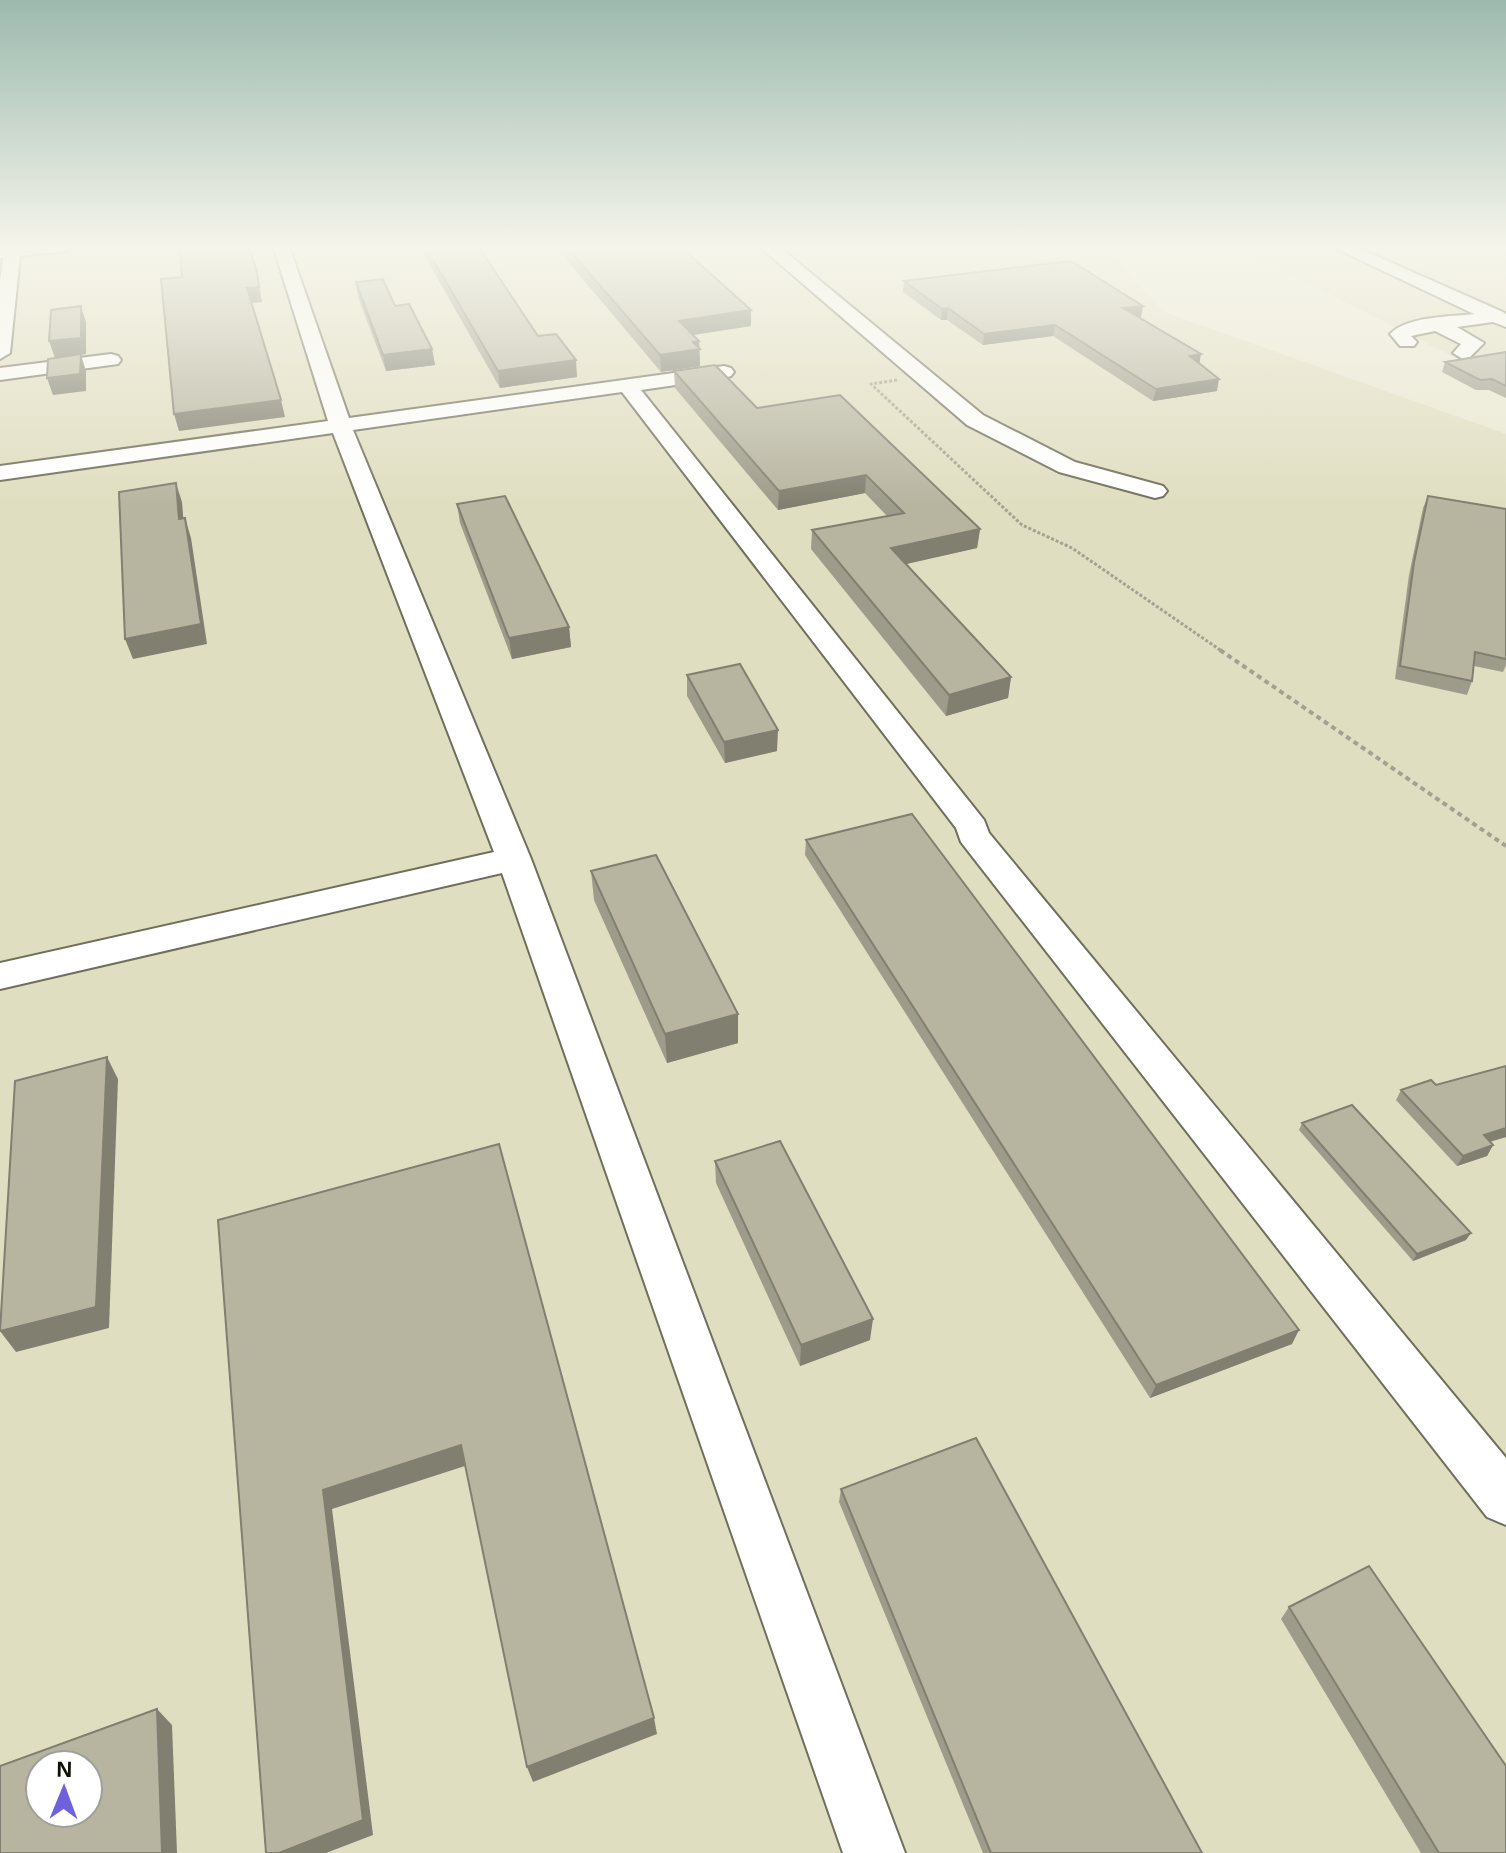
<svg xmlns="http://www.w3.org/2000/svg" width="1506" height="1853" viewBox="0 0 1506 1853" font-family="Arial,sans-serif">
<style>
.built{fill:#e0dec0;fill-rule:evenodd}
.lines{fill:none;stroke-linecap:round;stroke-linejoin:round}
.minor-casing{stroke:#706f5c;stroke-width:4}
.path-far1{stroke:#a3a190;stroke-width:3;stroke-dasharray:3 2;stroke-linecap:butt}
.path{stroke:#a3a190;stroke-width:4;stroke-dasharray:5 4;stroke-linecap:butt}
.minor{fill:#fff;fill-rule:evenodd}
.wall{fill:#9d9c8a}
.shaded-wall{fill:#807f70}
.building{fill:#b7b5a0;stroke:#807f70;stroke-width:2;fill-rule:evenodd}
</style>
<rect width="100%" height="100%" fill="#eae8d2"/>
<!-- built -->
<path class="built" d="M0 246H1102L1164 312 1506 434V1853H0ZM40 1765H88V1813H40Z
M1234 246H1506V383Z"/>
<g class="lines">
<!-- minor casing -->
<g class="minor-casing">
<path id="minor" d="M74 246 66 251 20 256 10 353 0 359V281L3 258H0V248Z
M273 246H289L349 418 724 366 731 368 734 372 731 376 724 378 641 390 984 820 989 833 1506 1458V1525L1487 1517 961 842 956 828 622 392 353 430 531 859 905 1853H843L502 873 0 989V963L494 852 333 433 0 480V466L328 421Z
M759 246H778L983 415 1075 462 1163 486 1167 491 1163 496 1155 498 1059 472 967 425Z
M1331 246H1354L1503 312 1506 314V327L1493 322 1457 327 1484 343 1470 357 1463 359 1453 353 1461 344 1435 331 1411 336 1417 342 1414 346H1400L1390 334C1407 316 1450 317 1474 314Z
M111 354 118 356 121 360 118 364 0 380V368Z"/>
</g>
<!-- path-far1 -->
<path class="path-far1" d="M897 380 871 384 1022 525 1072 548 1223 652"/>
<!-- path -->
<path class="path" d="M1220 650 1506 846"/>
<!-- minor -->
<use href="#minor" class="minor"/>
</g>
<!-- wall -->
<path class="wall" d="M419 246H478L538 336 577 377 500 388Z
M555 246H680L751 310V326L693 335 699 341 700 366 661 372Z
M904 281 1143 306 1141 317H1138L1199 364 1217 391 1153 401 1053 336 983 345 947 320H941L903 292Z
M356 282 395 306 432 349 435 365 386 371 358 297Z
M1506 352V398L1489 390H1476L1442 372 1445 362Z
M674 371 757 408 980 529 977 548 905 564 1011 677 1008 698 946 716 811 549 812 530 887 516 865 493 778 510 675 388Z
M1428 496 1506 509V665L1503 672 1474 666 1472 681 1467 695 1395 679 1409 575 1423 508Z
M457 504 569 627 571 647 512 659 460 523Z
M687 675 777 751 725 763 687 696Z
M806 840 1292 1344 1150 1398 805 855Z
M591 871 738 1043 667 1063 594 900Z
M1506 1066V1137L1490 1142 1493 1145 1487 1156 1457 1166 1396 1100 1401 1090 1436 1085Z
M1302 1123 1466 1240 1413 1261 1299 1130Z
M715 1161 870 1340 800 1366 716 1183Z
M841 1489 1202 1853H983L839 1502Z
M1289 1607 1506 1853H1421L1281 1619Z"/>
<!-- shaded-wall -->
<path class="shaded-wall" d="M257 272 262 302 251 303 247 288Z
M81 306 86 322V354L81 355 86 371V391L53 395 47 378 55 358 49 341Z
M1143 306 1141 317 1121 320 1123 308Z
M948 308 947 320H941L942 309Z
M751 310V326L679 337V321Z
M1055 325 1053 336 983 345 984 334Z
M699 341 700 366 661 372 660 355 693 342Z
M432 349 435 365 386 371 383 355Z
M1201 354 1199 366 1190 356Z
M576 360 577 377 500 388 498 371Z
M1219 379 1217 391 1153 401 1156 389Z
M281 400 285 417 179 431 174 414Z
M866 475 865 493 778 510 779 491Z
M176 483 182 502 185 539 179 519Z
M185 518 191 538 207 644 133 659 125 639Z
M980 529 977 548 889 568 891 548Z
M569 627 571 647 512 659 509 638Z
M1011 677 1008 698 946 716 949 695Z
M778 730 777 751 725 763 724 742Z
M738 1014V1043L667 1063 665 1034Z
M107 1057 118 1079 109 1328 16 1352 0 1331Z
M1506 1128V1137L1477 1145 1484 1135Z
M1493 1145 1487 1156 1457 1166 1463 1156Z
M1471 1233 1466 1240 1413 1261 1417 1254Z
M873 1319 870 1340 800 1366 801 1345Z
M1299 1330 1292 1344 1150 1398 1156 1385Z
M461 1445 468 1465 332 1509 373 1835 326 1853H279L323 1490Z
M157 1709 172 1725 177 1853H162Z
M654 1718 657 1734 533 1782 527 1767Z"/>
<!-- building -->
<path class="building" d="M179 246H240V251L250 250 257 272 259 287 247 288 281 400 174 414 161 279 182 277Z
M425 246H478L538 336 556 334 576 360 498 371Z
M566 246H680L751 310 679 321 699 341 693 342 700 349 660 355Z
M1071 261 1143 306 1123 308 1201 354 1190 356 1219 379 1156 389 1055 325 984 334 948 308 942 309 904 281Z
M383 279 395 306 409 304 432 349 383 355 356 282Z
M81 306V338L49 341 51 310Z
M1506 352V386L1492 379 1480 380 1445 362Z
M81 354 80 374 47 378 48 359Z
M715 365 757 408 840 395 980 529 891 548 1011 677 949 695 812 530 904 513 866 475 779 491 674 371Z
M176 483 179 519 185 518 201 624 125 639 119 492Z
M505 496 569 627 509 638 457 504Z
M1428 496 1506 509V659L1475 652 1472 681 1400 666 1414 562Z
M740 664 778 730 724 742 687 675Z
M912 814 1299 1330 1156 1385 806 840Z
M656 855 738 1014 665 1034 591 871Z
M107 1057 96 1307 0 1331 15 1081Z
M1506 1066V1128L1484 1135 1493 1145 1463 1156 1401 1090 1431 1080 1436 1085Z
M1352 1105 1471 1233 1417 1254 1302 1123Z
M780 1141 873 1319 801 1345 715 1161Z
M499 1144 654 1718 527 1767 461 1445 323 1490 363 1820 279 1853H266L218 1220Z
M976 1438 1202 1853H991L841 1489Z
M1369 1566 1506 1766V1853H1439L1289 1607Z
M157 1709 162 1853H0V1766ZM40 1765H88V1813H40Z"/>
<!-- sky -->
<linearGradient id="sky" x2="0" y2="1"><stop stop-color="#9cb9ae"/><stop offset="0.49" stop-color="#f6f5eb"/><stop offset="1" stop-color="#f6f5eb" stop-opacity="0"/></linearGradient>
<rect width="1506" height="506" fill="url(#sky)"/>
<!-- north arrow -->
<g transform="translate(64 1789) rotate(1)"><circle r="38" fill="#ffffff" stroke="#9f9f9c" stroke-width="2"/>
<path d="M0-6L14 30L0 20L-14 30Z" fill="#6e61dc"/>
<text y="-12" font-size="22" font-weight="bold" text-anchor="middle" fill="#100f08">N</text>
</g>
</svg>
